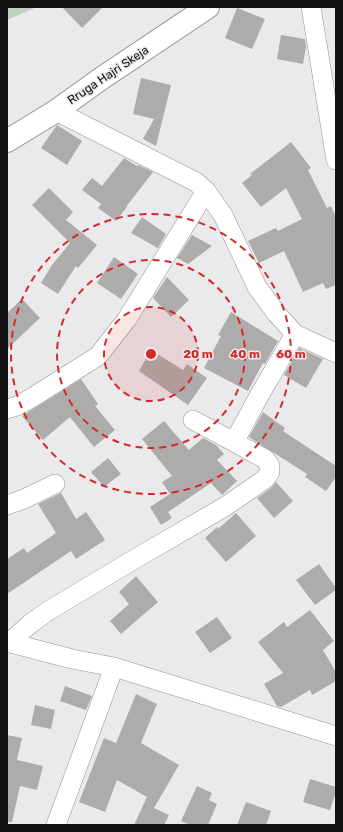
<svg xmlns="http://www.w3.org/2000/svg" width="343" height="832" viewBox="0 0 343 832" font-family="Rubik,sans-serif">
<style>
.green{fill:#bed3bf}
.building{fill:#aeacab}
.lines{fill:none;stroke-linecap:round;stroke-linejoin:round}
.minor-casing{stroke:#939395;stroke-width:20}
.tertiary-casing{stroke:#939395;stroke-width:24}
.minor{stroke:#fff;stroke-width:19}
.tertiary{stroke:#fff;stroke-width:22}
.ring{fill:none;stroke:#d62828;stroke-width:2;stroke-dasharray:7 5}
.labels{text-anchor:middle;stroke-width:3;stroke-linejoin:round;paint-order:stroke}
.street-label{font-size:12px;fill:#121212;stroke:#eaeaed}
.centre{fill:#d62828;stroke:#eaeaed;stroke-width:2}
.ring-label{font-size:12px;text-anchor:middle;font-weight:bold;fill:#d62828;stroke:#eaeaed;stroke-width:3;stroke-linejoin:round;paint-order:stroke}
</style>
<rect width="100%" height="100%" fill="#eaeaed"/>
<!-- green -->
<path class="green" d="M7 7H37L7 20Z"/>
<!-- building -->
<path class="building" d="M62 7H103L82 28Z
M237 8 265 19 252 49 225 38Z
M281 35 305 39 306 47 303 64 277 59Z
M141 78 171 85 156 146 143 139 154 119 133 114Z
M57 125 82 141 67 165 41 148Z
M291 142 311 168 308 170 327 208 331 206 336 217V285L326 289 323 283 303 292 284 251 259 263 248 241 276 228 278 231 302 219 286 188 261 207 242 183 252 175 250 174Z
M124 158 137 166 138 165 153 172 126 207H127L116 221 98 208 101 204 82 190 92 178 102 186Z
M49 188 73 212 66 220 97 245 78 268 76 266 58 294 41 283 52 265 70 243 32 205Z
M142 217 166 234 158 248 131 233Z
M192 235 212 246 188 264 177 258Z
M114 257 138 274 121 299 97 283Z
M167 277 189 300 171 317 153 298Z
M22 299 40 318 7 349V313Z
M231 312 278 341 265 364 263 363 248 391 204 368 221 336 218 335Z
M299 348 323 359 306 388 284 375Z
M151 350 183 370 187 364 207 378 188 405 139 371Z
M81 379 98 404 95 406 115 430 94 447 70 417 43 440 22 416Z
M263 412 285 428 283 431 336 466V477L326 491 305 477 307 474 249 437Z
M164 421 189 450 203 438 216 445 224 454 217 460 237 481 222 495 211 483 168 512 172 518 161 525 150 507 170 494 162 482 172 476 142 439Z
M108 458 121 474 104 487 91 472Z
M276 482 293 501 274 518 257 498 271 488Z
M61 493 76 519 86 512 105 540 76 559 71 551 7 594V559L24 548 27 553 56 533 38 504Z
M236 513 256 536 226 562 205 538 217 527 218 529Z
M319 564 336 588V590L315 605 296 580Z
M136 576 158 602 121 634 110 621 129 604 119 592Z
M310 610 334 641 323 650 336 672V681L312 695 310 690 281 707 277 706 264 684 283 673 258 642 284 622 287 627Z
M217 617 232 638 210 653 195 632Z
M65 686 92 696 86 710 60 701Z
M136 694 157 704 141 743 179 765 154 808 169 815 164 825H134L147 797 117 780 105 812 79 802 104 738 116 743Z
M35 705 55 710 51 729 31 725Z
M7 735 22 738 17 760 43 766 37 790 20 786 12 822H7Z
M310 779 336 787V792L330 810 303 802Z
M197 786 212 793 209 800 217 804 208 825H190L181 821Z
M246 802 271 811 266 825H237Z"/>
<g class="lines">
<!-- minor casing -->
<g class="minor-casing">
<path id="minor" d="M311 7 336 160
M56 111 196 182 206 191 223 215 257 287 277 314 295 334 336 353
M7 409 17 406 33 397 98 356 127 319 206 191
M193 420 234 442
M7 505 24 499 55 484
M7 642 72 659 114 667 336 736
M9 643 30 624 48 611 133 560 226 506 265 479 270 472V466L265 459 234 442 259 396 295 334
M56 825 114 667"/>
</g>
<!-- tertiary casing -->
<g class="tertiary-casing">
<path id="tertiary" d="M7 141 56 111 102 78 208 7"/>
</g>
<!-- minor -->
<use href="#minor" class="minor"/>
<!-- tertiary -->
<use href="#tertiary" class="tertiary"/>
</g>
<!-- distance rings -->
<circle cx="151" cy="354" r="47" fill="#d62828" fill-opacity=".12"/>
<g class="ring">
<circle cx="151" cy="354" r="47"/>
<circle cx="151" cy="354" r="94"/>
<circle cx="151" cy="354" r="140"/>
</g>
<g class="labels">
<!-- street labels -->
<g class="street-label">
<text transform="translate(108 75) rotate(-34)" y="4">Rruga Hajri Skeja</text>
</g>
</g>
<circle cx="151" cy="354" r="6" class="centre"/>
<g class="ring-label">
<text x="198" y="358">20 m</text>
<text x="245" y="358">40 m</text>
<text x="291" y="358">60 m</text>
</g>
<!-- border -->
<rect width="343" height="832" fill="none" stroke="#121212" stroke-width="16"/>
</svg>
